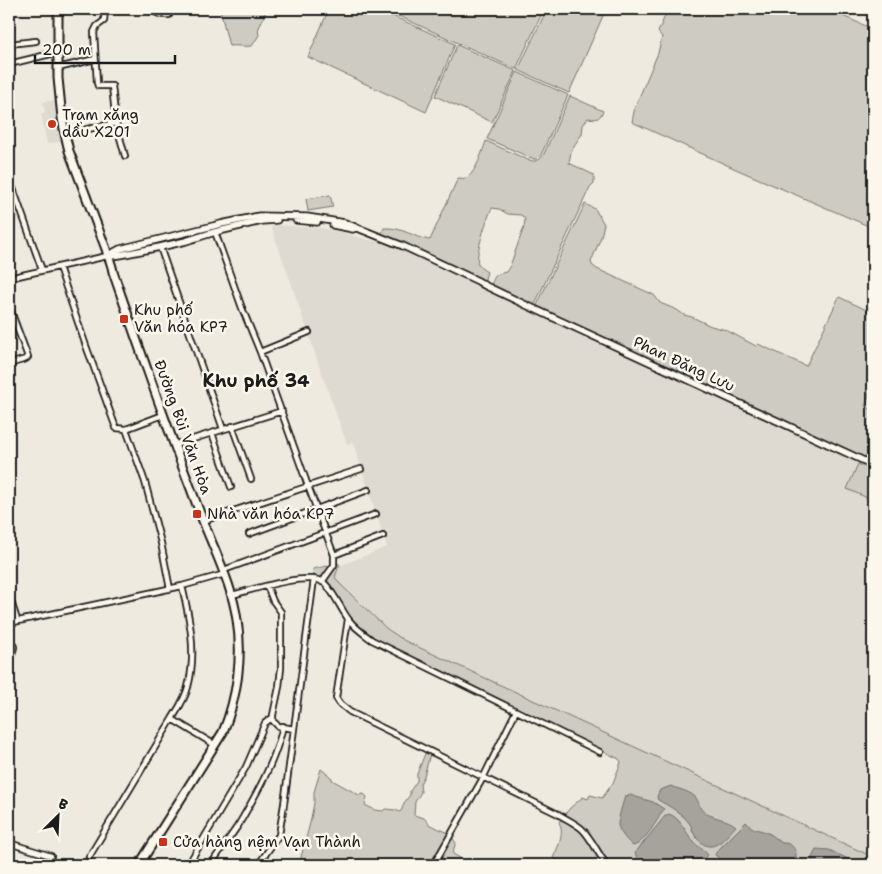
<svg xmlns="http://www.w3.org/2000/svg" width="882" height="874" viewBox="0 0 882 874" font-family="'Shantell Sans',sans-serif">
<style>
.built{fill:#dedad1}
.green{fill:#ceccc2;stroke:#75746f}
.water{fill:#a6a39d;stroke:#6f6d69}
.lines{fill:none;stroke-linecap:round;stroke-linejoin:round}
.street-casing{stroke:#1c1c1c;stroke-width:8}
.secondary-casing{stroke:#1c1c1c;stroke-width:9}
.primary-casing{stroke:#1c1c1c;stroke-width:11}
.street{stroke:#fbf7ec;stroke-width:4.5}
.secondary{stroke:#fbf7ec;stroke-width:5.5}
.primary{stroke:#fbf7ec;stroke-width:7}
.poi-dot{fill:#c8321e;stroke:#fbf7ec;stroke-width:2}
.labels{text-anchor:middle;stroke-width:5;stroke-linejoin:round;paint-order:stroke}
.poi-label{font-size:15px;fill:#1c1c1c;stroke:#fbf7ec;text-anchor:start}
.street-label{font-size:15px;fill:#1c1c1c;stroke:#fbf7ec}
.quarter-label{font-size:18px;font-weight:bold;fill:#1c1c1c;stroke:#fbf7ec}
</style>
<rect width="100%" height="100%" fill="#eeeadf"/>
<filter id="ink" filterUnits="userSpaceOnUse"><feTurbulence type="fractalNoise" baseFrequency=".02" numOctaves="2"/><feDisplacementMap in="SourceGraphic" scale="10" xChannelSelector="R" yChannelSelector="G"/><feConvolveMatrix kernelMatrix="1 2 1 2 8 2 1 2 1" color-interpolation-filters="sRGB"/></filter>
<g filter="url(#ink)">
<!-- built -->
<path class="built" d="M57 100 64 141 47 144 41 114 45 113 43 102Z
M275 225 321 228 339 231 369 240 386 243 873 468V858L405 641 387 629 339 583 335 577 339 566 387 547 353 442 347 444 322 374 288 274 271 227Z"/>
<!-- green -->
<path class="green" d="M220 9H267L258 30 259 35 252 46C244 47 237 45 229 46Z
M329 9H377L455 44 426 112 308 57Z
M383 9H544L516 69Z
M547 9H606L569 93 518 70Z
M668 9H826L873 29V228L738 170 632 122 635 107 658 53 662 37 658 32Z
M457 45 516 71 492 122 435 96Z
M517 72 568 95 541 155 537 159H534L487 139Z
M570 96 603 111C599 120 597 119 588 118L583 125 582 134 577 141 571 152 569 163 594 175V183L590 187 534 306 491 285C496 274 494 275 506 272L510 266 524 227 525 219 521 215 508 214 499 209 492 208C487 218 475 254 478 264 480 268 484 270 487 272L484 282 382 236V233L384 228C404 227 413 238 430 240L458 178C461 178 463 179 466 178 475 175 483 150 486 141L528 160C535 162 539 161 543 156Z
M330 195 333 207 308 211 306 199Z
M585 204 595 209 604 224 601 237 591 262 592 265 597 269 654 295 660 303 677 310 684 315 692 317 711 326 726 330 756 346 758 344 806 366 839 297 873 313V383L865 406 873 410V462L536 307Z
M858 464 873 471V493L870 499 847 489Z
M336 561 340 565 339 566 335 577 339 583 387 629 405 641 873 857V865H568L553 858C558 847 565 834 559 822L570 808 583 797 588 799 590 795 602 798 613 783 621 762 619 759 373 639 357 626 349 618 330 587 314 578 313 569 327 566 334 567Z
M426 751 430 754 424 776 420 784 421 792 415 802 414 815 424 818 430 825 449 833 456 843 454 848 453 854 460 858 458 863 468 865H299L310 823 314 803V792L321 769 332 778V780L359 795 364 794 367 797 365 805 375 810 383 811 385 809 395 810 400 812 402 809 404 803 410 795V791L417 781V774Z"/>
<!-- water -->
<path class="water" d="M671 786C678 789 692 792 696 798 701 805 697 808 707 814 717 819 728 819 736 826 723 840 710 859 694 834 692 831 692 827 690 824 682 813 669 806 658 800L657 796 660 790Z
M630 795 653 802 664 809C657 820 645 843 633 846 628 842 619 832 618 825 618 818 623 803 625 796Z
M669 814C681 818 685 832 693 841 697 847 704 849 708 855L699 865H643L638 861 635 853 665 816Z
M746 822C755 832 758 828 768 833 773 835 778 840 782 843 797 841 803 864 785 865H730L721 860 715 855 717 851Z
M816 849 829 850 861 865H811L812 858Z"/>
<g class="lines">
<!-- street casing -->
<g class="street-casing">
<path id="street" d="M153 9C157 15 162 15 169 15
M9 44 36 41
M9 64 59 52
M58 68 95 59
M116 123 125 156
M65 134 116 123 112 86H98L97 83 94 32 97 26 104 21 105 9
M9 177 42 270
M215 232 242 308 260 352 308 486 334 555V565L322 582
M160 247 223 429
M59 267 85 343 116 428 126 429 163 415
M9 278 107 256
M9 306 28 357 26 359 9 364
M260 352 309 332
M232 426 251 479
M126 429 145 482 161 543 170 589
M212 433 231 487
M174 445 282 411
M203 521 361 469
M249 534 368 490
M334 555 383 536
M224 570 376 514
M267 586 273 601 281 612V668L279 687 273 715V721L278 726 294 729
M9 595 17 620
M232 595C251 590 307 572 323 582 332 588 341 610 349 620 355 628 364 634 372 640L600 752
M348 619 336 698 340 704 350 712 558 814C566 819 575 823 582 829 592 839 598 854 607 865
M9 623 182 586 225 574
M9 641 13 644 14 647 9 670
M172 719 215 745
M9 843 51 856
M89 857 172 719C178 709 185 699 188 687 197 653 190 620 182 586
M188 865 246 767 265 723 272 718
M211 865C219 851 230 838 239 824 257 793 275 762 283 726
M258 865 279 835 284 804 314 579
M433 865 438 857 483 778 516 711"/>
</g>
<!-- secondary casing -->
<g class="secondary-casing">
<path id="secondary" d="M296 220 317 222
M333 225 353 229
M107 256 120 249 221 224 259 216 307 217 345 223 403 246 478 281 484 285 526 305 873 465
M110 256 120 255 160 247 186 241 215 232 262 221 277 220"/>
</g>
<!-- primary casing -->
<g class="primary-casing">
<path id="primary" d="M58 9V78L62 118 65 134 69 151 106 249C108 257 112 264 113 272 138 344 163 417 191 489 197 505 203 522 210 538 221 565 233 591 237 620 243 657 237 698 223 732L139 865"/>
</g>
<!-- street -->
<use href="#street" class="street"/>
<!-- secondary -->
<use href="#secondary" class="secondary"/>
<!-- primary -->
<use href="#primary" class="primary"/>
</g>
</g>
<!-- markers -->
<g class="poi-dot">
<circle cx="52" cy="124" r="5"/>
<rect x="119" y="314" width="10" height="10" rx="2.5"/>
<rect x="192" y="509" width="10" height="10" rx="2.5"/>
<rect x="158" y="837" width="10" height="10" rx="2.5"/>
</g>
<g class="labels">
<!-- poi labels -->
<g class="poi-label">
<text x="62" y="120">Trạm xăng<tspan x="62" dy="17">dầu X201</tspan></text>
<text x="134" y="315">Khu phố<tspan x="134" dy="17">Văn hóa KP7</tspan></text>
<text x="207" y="519">Nhà văn hóa KP7</text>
<text x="173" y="847">Cửa hàng nệm Vạn Thành</text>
</g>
<!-- street labels -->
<g class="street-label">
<text transform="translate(684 364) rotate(25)" y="5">Phan Đăng Lưu</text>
<text transform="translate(183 427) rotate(70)" y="5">Đường Bùi Văn Hòa</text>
</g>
<!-- quarter labels -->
<g class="quarter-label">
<text x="256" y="387">Khu phố 34</text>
</g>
</g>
<!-- margin -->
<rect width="882" height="874" fill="none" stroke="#fbf7ec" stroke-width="30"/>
<rect x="15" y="15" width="852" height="844" fill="none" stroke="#1c1c1c" stroke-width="2" filter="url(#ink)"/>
<!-- north arrow -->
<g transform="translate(58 816) rotate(24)" stroke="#fbf7ec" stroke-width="4" paint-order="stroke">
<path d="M0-4L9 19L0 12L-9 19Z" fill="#1c1c1c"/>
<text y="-8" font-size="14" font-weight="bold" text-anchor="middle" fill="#1c1c1c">B</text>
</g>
<!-- scale -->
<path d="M35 55v8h140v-8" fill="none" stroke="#1c1c1c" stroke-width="2.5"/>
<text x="42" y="55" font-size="15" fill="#1c1c1c" stroke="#fbf7ec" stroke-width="4" paint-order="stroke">200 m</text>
</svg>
